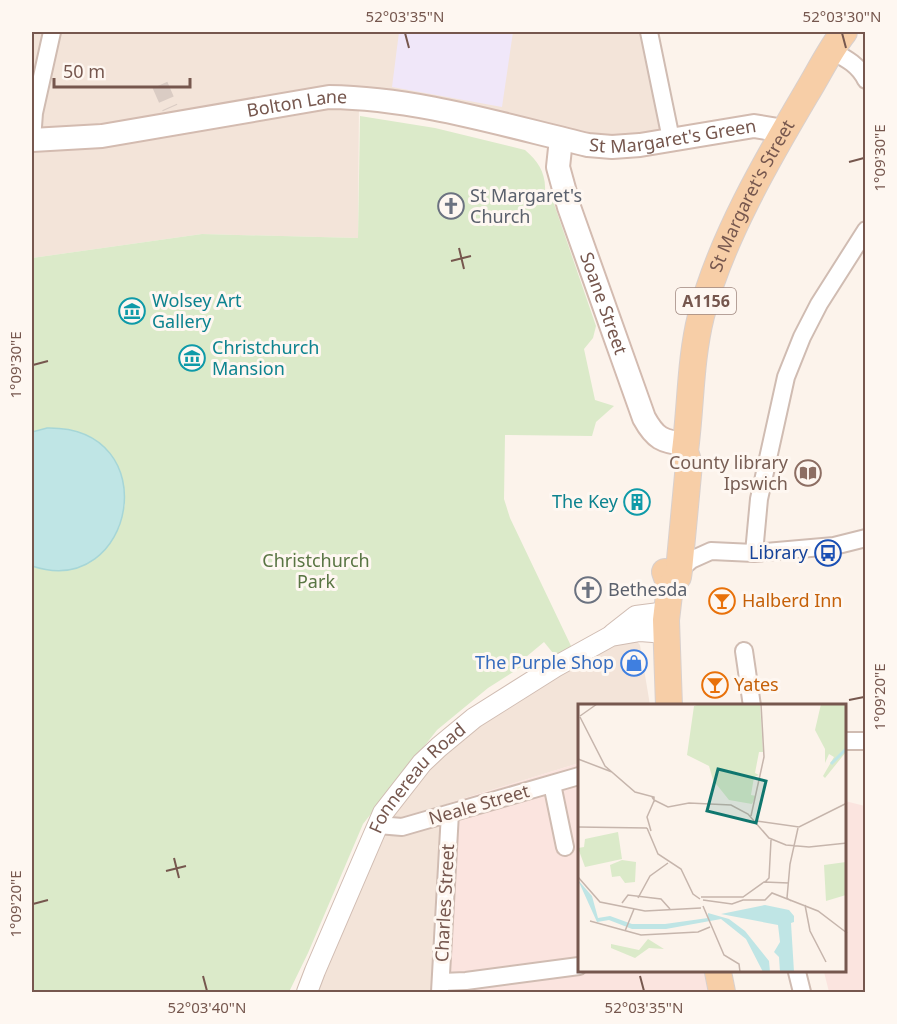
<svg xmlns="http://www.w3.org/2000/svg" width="897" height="1024" viewBox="0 0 897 1024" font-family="'Noto Sans',sans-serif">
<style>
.residential{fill:#f3e4d9}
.commercial{fill:#fbe4df}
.education{fill:#f0e7f9}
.green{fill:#dbeac9}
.water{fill:#bfe5e5;stroke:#a6d6d7;stroke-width:1.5}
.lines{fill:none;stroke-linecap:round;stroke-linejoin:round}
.minor-tunnel{stroke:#daccc4;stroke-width:16;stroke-dasharray:16 8;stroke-linecap:butt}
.minor-casing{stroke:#d0bcb2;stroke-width:20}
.tertiary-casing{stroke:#d0bcb2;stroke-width:22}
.secondary-casing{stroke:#d3bbb0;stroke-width:26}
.primary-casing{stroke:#d9d0cd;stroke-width:28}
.minor{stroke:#fff;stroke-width:16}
.tertiary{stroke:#fff;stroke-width:20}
.secondary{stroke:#fff;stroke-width:22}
.primary{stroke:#f7cea7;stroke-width:26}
.ticks{fill:none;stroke:#76574e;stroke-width:2}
.labels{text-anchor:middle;stroke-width:6;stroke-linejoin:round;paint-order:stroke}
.shield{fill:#fef7f1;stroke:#9f877f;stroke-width:1.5}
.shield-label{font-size:16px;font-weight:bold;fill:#76574e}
.street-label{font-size:18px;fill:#76574e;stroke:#fef7f1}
.worship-label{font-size:18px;fill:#5b616d;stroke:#fef7f1;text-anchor:start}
.culture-label{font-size:18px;fill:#0d838f;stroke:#fef7f1;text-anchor:start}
.education-label{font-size:18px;fill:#785e54;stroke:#fef7f1;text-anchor:end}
.transit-label{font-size:18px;fill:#164399;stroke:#fef7f1;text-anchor:end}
.park-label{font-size:18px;fill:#597543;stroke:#fef7f1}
.food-label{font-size:18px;fill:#c56008;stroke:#fef7f1;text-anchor:start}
.shop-label{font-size:18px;fill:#366cbe;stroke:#fef7f1;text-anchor:end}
.inset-river{fill:none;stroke:#bfe5e5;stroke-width:3}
.inset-road{fill:none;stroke:#c6b5ac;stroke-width:1.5}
.view{fill:#0f766e;fill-opacity:0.15;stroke:#0f766e;stroke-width:3}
.inset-edge{fill:none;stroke:#76574e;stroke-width:3}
.neatline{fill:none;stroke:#76574e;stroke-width:2}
.ticks-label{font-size:15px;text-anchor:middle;fill:#76574e}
</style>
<rect width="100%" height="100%" fill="#fcf3eb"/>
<!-- residential -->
<path class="residential" d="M32 32H649L671 139 640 145 359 98 358 238 202 234 32 258Z
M626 640H636L640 645 650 705 579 706V763L446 804 450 814 440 992H307L383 813 422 763 555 667Z"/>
<!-- commercial -->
<path class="commercial" d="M579 763V972H713L717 992H440L450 814 446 804Z
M845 801 865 806V992H829L824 972H844Z"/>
<!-- education -->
<path class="education" d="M399 32H513L502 107 392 87Z"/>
<!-- green -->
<path class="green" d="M360 116 435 128 525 150C538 161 546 173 545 191L552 198 596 326 593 338 584 349 595 400 614 406 596 422 592 436 505 435 504 499 510 518 572 648 557 658 544 642 526 657 532 660 488 688 437 730 363 824 308 953 289 992H32V566L38 568 106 548 119 528 125 504 72 430 47 428 32 432V258L202 234 358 238Z"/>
<!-- water -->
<path class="water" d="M47 428C168 426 135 601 32 566V432Z"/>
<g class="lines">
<!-- minor-tunnel -->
<path class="minor-tunnel" d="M160 85 170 108"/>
<!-- minor casing -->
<g class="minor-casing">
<path id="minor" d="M649 32 671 139
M830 50C845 58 858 64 866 80
M32 140 34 113 52 32
M754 553 759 499 786 377 802 337 819 304 866 230
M679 570 691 560 711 551 754 553 834 546 866 538
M744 651 752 706
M844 741H866
M552 784 565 847
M378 825 402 827 579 776
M797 972 802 992
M441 982 466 981 579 966
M440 992 450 813"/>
</g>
<!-- tertiary casing -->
<g class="tertiary-casing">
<g id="tertiary">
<path d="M613 634 636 616 667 612"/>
<path id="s1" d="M307 992 315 971 383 813 422 763 439 747 474 718 555 667 611 636 640 631 666 633"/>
</g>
</g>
<!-- secondary casing -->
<g class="secondary-casing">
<g id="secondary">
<path id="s2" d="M561 139 558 167 569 207 644 418C655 438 662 442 686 444"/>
<path id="s3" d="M32 140 102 136 329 97C417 98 503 125 588 145L612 147 640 145 754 126 784 131"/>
</g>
</g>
<!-- primary casing -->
<g class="primary-casing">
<g id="primary">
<path d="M665 572 670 586 666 620 669 706"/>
<path id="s4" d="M670 586 678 577 679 570 689 464 685 451C691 406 690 360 701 316 720 241 767 160 806 94 819 73 829 51 844 32"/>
<path d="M718 972 722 992"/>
</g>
</g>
<!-- minor -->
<use href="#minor" class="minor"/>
<!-- tertiary -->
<use href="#tertiary" class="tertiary"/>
<!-- secondary -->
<use href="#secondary" class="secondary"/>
<!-- primary -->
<use href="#primary" class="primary"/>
</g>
<!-- ticks -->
<path class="ticks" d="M405 33 409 48M842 33 846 48M849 162 864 158M459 248 464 269M451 261 471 256M33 365 48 361M849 700 864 697M174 858 179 878M166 871 186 866M33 904 48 900M203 976 207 991M640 976 644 991"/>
<!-- icons -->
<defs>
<g id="church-ring" transform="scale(1.35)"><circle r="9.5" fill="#fef7f1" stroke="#6b7280" stroke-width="1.5"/><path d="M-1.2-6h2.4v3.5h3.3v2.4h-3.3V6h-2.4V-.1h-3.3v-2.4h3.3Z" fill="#6b7280"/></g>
<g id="museum-ring" transform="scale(1.35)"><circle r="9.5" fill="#fef7f1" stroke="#0f9aa8" stroke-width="1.5"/><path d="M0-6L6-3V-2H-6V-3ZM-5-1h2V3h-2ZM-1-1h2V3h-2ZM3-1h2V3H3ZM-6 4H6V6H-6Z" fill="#0f9aa8"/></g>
<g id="library-ring" transform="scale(1.35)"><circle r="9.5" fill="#fef7f1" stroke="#8d6e63" stroke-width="1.5"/><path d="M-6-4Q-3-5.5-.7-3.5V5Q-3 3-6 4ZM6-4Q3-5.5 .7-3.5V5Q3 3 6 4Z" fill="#8d6e63"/></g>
<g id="building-ring" transform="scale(1.35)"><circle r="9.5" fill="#fef7f1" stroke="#0f9aa8" stroke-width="1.5"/><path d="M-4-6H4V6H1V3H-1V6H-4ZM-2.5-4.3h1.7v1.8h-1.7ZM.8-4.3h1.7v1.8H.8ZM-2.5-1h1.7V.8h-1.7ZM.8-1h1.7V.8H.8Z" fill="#0f9aa8"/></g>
<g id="bus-ring" transform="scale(1.35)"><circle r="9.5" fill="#fef7f1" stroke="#1a4fb4" stroke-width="1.5"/><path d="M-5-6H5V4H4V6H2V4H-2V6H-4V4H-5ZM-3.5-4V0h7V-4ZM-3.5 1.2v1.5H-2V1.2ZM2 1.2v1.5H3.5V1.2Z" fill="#1a4fb4"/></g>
<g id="bar-ring" transform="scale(1.35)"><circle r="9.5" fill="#fef7f1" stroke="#e8710a" stroke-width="1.5"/><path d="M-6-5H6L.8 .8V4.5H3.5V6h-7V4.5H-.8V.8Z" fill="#e8710a"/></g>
<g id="shop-ring" transform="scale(1.35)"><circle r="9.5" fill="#fef7f1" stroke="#3f7fe0" stroke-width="1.5"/><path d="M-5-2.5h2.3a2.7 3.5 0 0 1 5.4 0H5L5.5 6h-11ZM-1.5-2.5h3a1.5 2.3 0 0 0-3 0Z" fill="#3f7fe0"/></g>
</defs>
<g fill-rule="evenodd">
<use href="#church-ring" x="451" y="206"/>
<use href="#museum-ring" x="132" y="311"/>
<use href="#museum-ring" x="192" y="358"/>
<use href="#library-ring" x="808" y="473"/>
<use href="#building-ring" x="637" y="502"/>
<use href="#bus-ring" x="828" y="553"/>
<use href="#church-ring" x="588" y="590"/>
<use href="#bar-ring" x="722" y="601"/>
<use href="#shop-ring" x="634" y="663"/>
<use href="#bar-ring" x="715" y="685"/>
</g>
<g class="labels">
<!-- shield labels -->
<rect class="shield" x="676" y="288" width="60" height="26" rx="4.5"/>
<g class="shield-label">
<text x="706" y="307">A1156</text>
</g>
<!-- street labels -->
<g class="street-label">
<text dy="6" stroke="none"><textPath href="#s3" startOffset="268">Bolton Lane</textPath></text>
<text dy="6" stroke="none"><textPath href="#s3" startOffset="650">St Margaret's Green</textPath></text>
<text dy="6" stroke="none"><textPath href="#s4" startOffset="406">St Margaret's Street</textPath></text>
<text dy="6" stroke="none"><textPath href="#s2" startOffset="172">Soane Street</textPath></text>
<text dy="6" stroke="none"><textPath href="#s1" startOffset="243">Fonnereau Road</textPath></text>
<text transform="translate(479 805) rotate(-16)" y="6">Neale Street</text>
<text transform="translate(445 903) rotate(-87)" y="6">Charles Street</text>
</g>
<!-- worship labels -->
<g class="worship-label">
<text x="470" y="202">St Margaret's<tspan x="470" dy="21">Church</tspan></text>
<text x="608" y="596">Bethesda</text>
</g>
<!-- culture labels -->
<g class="culture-label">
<text x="152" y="307">Wolsey Art<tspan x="152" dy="21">Gallery</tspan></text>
<text x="212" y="354">Christchurch<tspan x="212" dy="21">Mansion</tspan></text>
<text x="618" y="508" text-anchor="end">The Key</text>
</g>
<!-- education labels -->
<g class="education-label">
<text x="788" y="469">County library<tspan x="788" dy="21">Ipswich</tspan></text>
</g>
<!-- transit labels -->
<g class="transit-label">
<text x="808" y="559">Library</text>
</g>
<!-- park labels -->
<g class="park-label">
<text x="316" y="567">Christchurch<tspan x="316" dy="21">Park</tspan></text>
</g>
<!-- food labels -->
<g class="food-label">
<text x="742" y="607">Halberd Inn</text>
<text x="734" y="691">Yates</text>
</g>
<!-- shop labels -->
<g class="shop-label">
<text x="614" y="669">The Purple Shop</text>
</g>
</g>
<!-- overview -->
<g transform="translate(578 704)">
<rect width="268" height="268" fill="#fcf3eb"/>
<path d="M122 0H182L185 48H181L177 69 181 71 176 73 173 91 178 92 174 100 151 96 135 76 131 62 109 51 116 2ZM243 0H268V48L247 74 245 72 256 53 251 50 247 59V45L237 26ZM40 128 44 155 7 163 0 144 6 143 7 135ZM44 156 58 158 57 178 47 179 42 172 34 173 32 161ZM268 158V191L248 197 246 161ZM70 235 86 245 71 244 57 254 33 244V240L61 246Z" fill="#dbeac9"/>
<path d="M0 176 14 192 20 214 32 212 54 220H87L130 214V209L151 215 167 227 191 257 192 268H185L168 235 143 215 88 225H54L31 216 19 218ZM187 201 211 206 216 212V218L213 219 216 268H202L201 253 196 248 202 238 200 221 143 210Z" fill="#bfe5e5"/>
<path class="inset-river" d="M253 60 268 45"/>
<path class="inset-road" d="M2 12 19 0M2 13 27 62 57 88 76 93V96L74 93M0 55 34 68M76 96 90 103 111 99 153 101 170 110 191 134 208 141 231 143 269 139M173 112 186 53 183 0M178 117 221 123 269 99M0 123 69 124M69 124 80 150 103 165 115 190 122 195M73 127 69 113 76 97M0 173 22 198 67 207 123 204M187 178 191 174 193 136M123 193H165L186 178 211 179M60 194 72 172 90 159M125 196 154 200 165 196H187L194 189 240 207 269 229M213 197 209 194 212 160 220 124M44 199 50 191 83 195 92 205M227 201 232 227 248 258M125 202 146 251 161 260 162 268M12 217 63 231 120 228 132 223M47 227 56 205"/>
<path class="view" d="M140 65 188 77 178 119 129 107Z"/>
<rect width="268" height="268" class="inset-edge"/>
</g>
<!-- border -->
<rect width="897" height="1024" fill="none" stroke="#fef7f1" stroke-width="66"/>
<!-- scale -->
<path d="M54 78v9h136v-9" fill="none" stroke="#76574e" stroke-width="3"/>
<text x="63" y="78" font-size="18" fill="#76574e" stroke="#fef7f1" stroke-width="4.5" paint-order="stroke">50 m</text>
<rect x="33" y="33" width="831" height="958" class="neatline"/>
<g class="ticks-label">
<text x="405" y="22">52°03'35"N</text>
<text x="842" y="22">52°03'30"N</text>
<text transform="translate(880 158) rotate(-90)" y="5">1°09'30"E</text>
<text transform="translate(16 365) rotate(-90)" y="5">1°09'30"E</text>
<text transform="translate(880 697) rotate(-90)" y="5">1°09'20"E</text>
<text transform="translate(16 904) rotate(-90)" y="5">1°09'20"E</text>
<text x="207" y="1013">52°03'40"N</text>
<text x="644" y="1013">52°03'35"N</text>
</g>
</svg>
